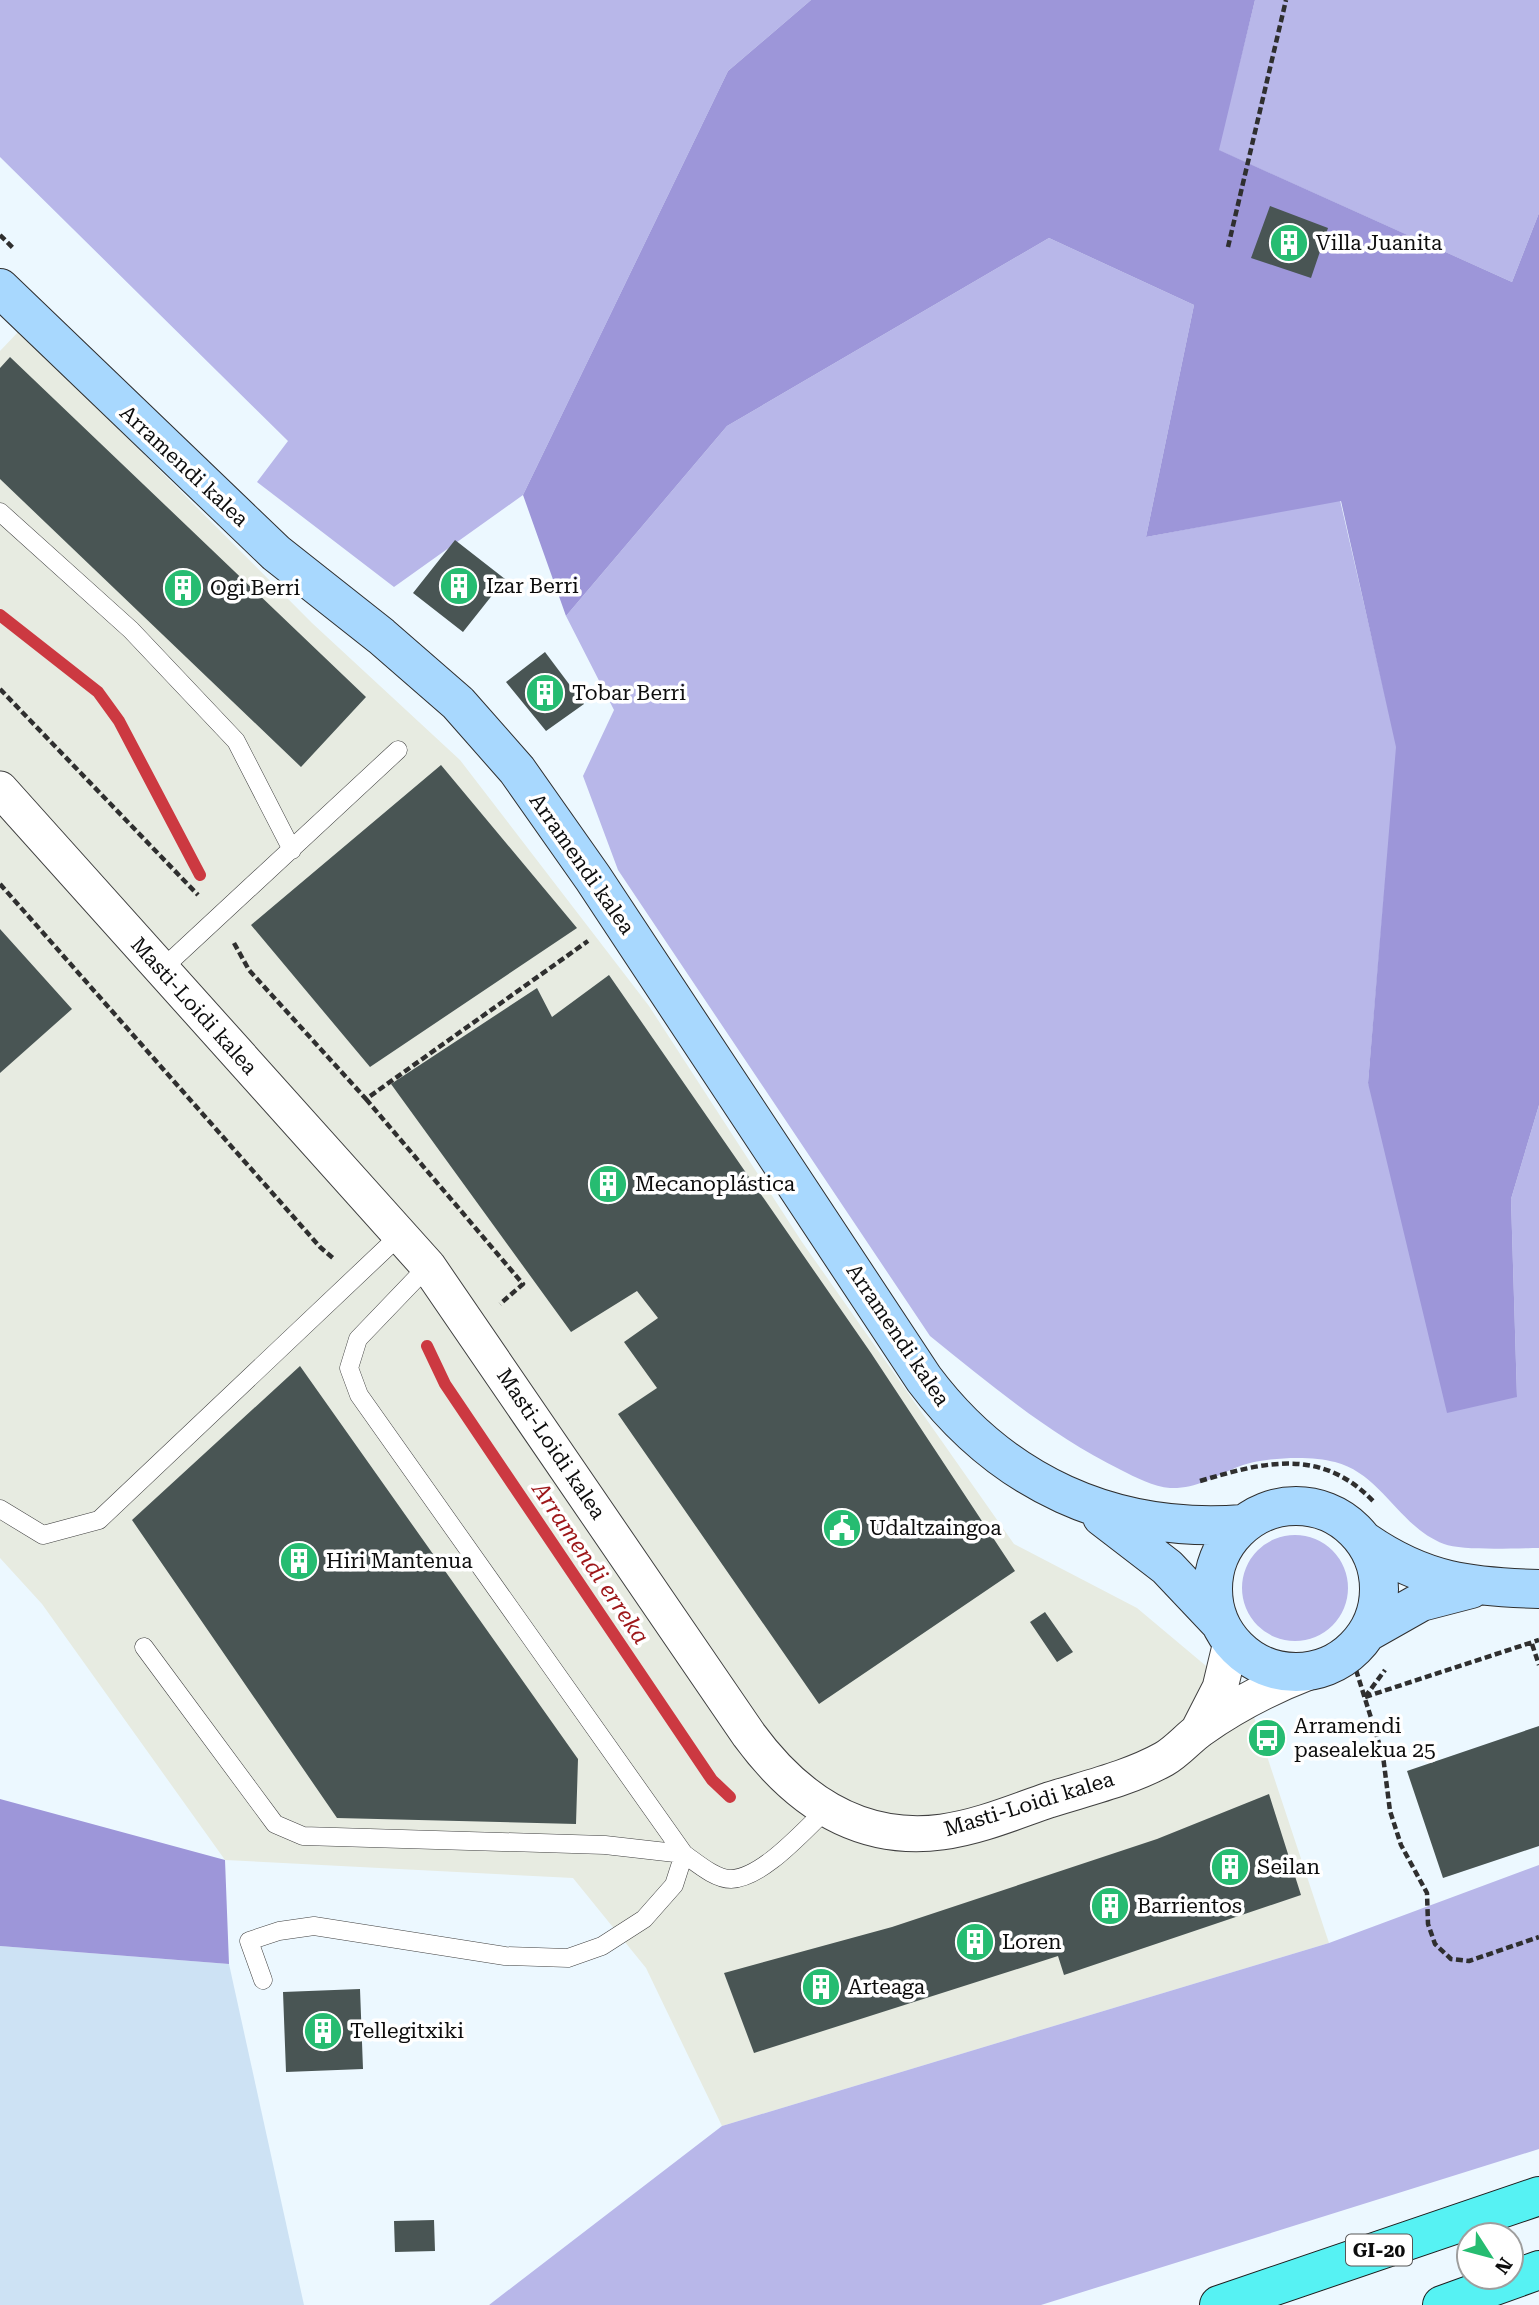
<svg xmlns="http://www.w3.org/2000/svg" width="1539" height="2305" viewBox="0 0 1539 2305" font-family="'Roboto Serif',serif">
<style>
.industrial{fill:#e7ebe1}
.farmland{fill:#cde2f4}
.green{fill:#b8b7e9}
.forest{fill:#9d96d9}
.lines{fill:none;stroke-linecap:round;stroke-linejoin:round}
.stream{stroke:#cc3941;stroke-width:12}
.building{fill:#495554}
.lane-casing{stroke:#404040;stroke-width:19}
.street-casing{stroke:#404040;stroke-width:37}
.secondary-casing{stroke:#2f2f2f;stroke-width:40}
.highway-casing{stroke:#1e1e1e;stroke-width:40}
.path{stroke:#2f2f2f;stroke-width:4.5;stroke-dasharray:7 3.5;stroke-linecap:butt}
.lane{stroke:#fff;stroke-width:18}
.street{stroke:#fff;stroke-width:35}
.secondary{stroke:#a8d8fe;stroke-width:38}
.highway{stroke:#56f2f3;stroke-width:38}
.labels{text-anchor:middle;stroke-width:7;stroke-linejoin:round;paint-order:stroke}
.shield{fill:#fff;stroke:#565656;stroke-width:2}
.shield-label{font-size:19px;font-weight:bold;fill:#0d0d0d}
.poi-label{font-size:21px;fill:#0d0d0d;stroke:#fff;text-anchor:start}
.street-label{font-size:21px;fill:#0d0d0d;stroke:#fff}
.water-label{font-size:23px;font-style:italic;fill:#9d1719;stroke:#fff}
</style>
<rect width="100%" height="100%" fill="#ecf8ff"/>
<!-- industrial -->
<path class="industrial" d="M20 330 312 623 460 760 649 1006 802 1242 1014 1544 1137 1608 1249 1702 1329 1943 722 2126 646 1968 573 1878 225 1860 42 1604 0 1558V351Z"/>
<!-- farmland -->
<path class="farmland" d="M0 1946 229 1964 304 2305H0Z"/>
<!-- green -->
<path class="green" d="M0 0H811L728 71 523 495 394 587 257 482 288 441 0 157Z
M1255 0H1539V213L1512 282 1218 150Z
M1049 238 1194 305 1146 537 1340 500 1397 747 1368 1083 1517 1397 1511 1199 1539 1105V1548C1517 1548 1461 1551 1444 1544 1399 1527 1382 1474 1335 1462 1309 1455 1261 1457 1235 1468 1214 1477 1195 1489 1170 1488 1154 1487 1135 1477 1121 1470 1050 1435 991 1385 930 1336L618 870 583 776 614 710 566 616 727 426Z
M1242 1588a53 53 0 1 1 106 0a53 53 0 1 1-106 0Z
M1539 1865V2149L1041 2305H489L722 2126 1329 1943Z"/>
<!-- forest -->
<path class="forest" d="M811 0H1255L1219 150 1512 282 1539 213V1105L1511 1199 1517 1397 1447 1413 1368 1083 1396 747 1341 501 1146 537 1194 305 1049 238 727 426 566 616 523 495 728 71Z
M0 1799 225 1860 229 1964 0 1946Z"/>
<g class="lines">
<!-- stream -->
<path class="stream" d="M0 615 98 692 119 721 200 875
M427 1346 445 1384 712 1780 730 1797"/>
</g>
<!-- building -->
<path class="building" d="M1270 206 1328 228 1311 278 1251 258Z
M10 357 366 697 301 767 0 479V368Z
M455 540 505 579 463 632 413 593Z
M545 652 584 704 546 731 506 682Z
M441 765 577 928 370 1067 251 925Z
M0 929 72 1009 0 1073Z
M609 975 871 1353 1015 1571 819 1704 618 1414 657 1388 624 1342 658 1318 637 1291 571 1332 391 1084 537 988 552 1017Z
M300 1366 578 1759 576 1824 337 1818 132 1520Z
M1045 1612 1073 1652 1057 1662 1030 1622Z
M1539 1726V1846L1443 1878 1407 1771Z
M1269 1794 1301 1895 1064 1975 1058 1956 754 2053 724 1973 892 1927 1157 1839Z
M360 1989 363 2069 286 2072 283 1992Z
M434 2220 435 2251 395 2252 394 2221Z"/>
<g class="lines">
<!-- lane casing -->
<g class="lane-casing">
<path id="lane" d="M0 512 131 630 236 741 292 850
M161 970 398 750
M428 1266 358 1339 349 1368 359 1395 684 1854C697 1863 715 1879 731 1879 763 1878 804 1830 827 1809
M0 1509 43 1535 99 1520 400 1235
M144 1647 275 1824 303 1836 605 1845 684 1854 674 1885 644 1919 602 1946 568 1958 505 1956 314 1926 279 1931 249 1941 263 1980"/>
</g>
<!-- street casing -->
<g class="street-casing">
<path id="street" d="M0 789 428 1266 749 1735C796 1799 858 1843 942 1832 979 1827 1014 1812 1049 1800 1087 1788 1130 1778 1164 1759 1178 1751 1188 1738 1201 1729 1235 1705 1270 1687 1309 1672
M1199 1729 1220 1688 1231 1642"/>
</g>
<!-- secondary casing -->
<g class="secondary-casing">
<path id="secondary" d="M0 288 276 553 381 636 458 703 517 770 593 878 924 1379C1002 1483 1113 1534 1243 1524
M1213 1589a83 83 0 1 1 166 0a83 83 0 1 1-166 0Z
M1102 1517 1167 1567 1219 1622
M1366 1542C1424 1582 1470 1587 1539 1589
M1368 1632 1421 1602 1471 1589"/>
</g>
<!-- highway casing -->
<g class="highway-casing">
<path id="highway" d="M1219 2305 1539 2196
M1442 2305 1539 2270"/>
</g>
<!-- path -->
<path class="path" d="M0 235 13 248
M1228 247 1286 0
M0 689 198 895
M0 884 320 1247 334 1259
M234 943 249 970 366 1099 588 941
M366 1099 523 1284 500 1304
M1200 1481C1264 1462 1321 1447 1373 1501
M1532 1644 1539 1665
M1356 1670 1383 1756 1390 1811 1401 1845 1427 1893 1428 1924 1435 1944 1451 1959 1469 1961 1539 1937
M1365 1697 1385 1670
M1365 1697 1539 1640"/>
<!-- lane -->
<use href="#lane" class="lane"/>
<!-- street -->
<use href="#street" class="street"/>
<!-- secondary -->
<use href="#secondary" class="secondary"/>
<!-- highway -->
<use href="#highway" class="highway"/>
</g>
<!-- icons -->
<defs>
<g id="building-disc" transform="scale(2.0125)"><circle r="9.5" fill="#26bc71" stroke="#fff"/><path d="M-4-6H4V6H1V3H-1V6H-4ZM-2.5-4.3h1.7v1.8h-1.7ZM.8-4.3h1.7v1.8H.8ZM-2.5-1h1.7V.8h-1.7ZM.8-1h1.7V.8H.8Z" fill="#fff"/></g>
<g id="civic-disc" transform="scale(2.0125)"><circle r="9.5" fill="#26bc71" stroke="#fff"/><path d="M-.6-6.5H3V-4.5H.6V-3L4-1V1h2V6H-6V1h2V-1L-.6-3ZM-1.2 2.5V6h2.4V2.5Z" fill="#fff"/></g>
<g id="bus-disc" transform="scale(2.0125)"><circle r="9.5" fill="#26bc71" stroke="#fff"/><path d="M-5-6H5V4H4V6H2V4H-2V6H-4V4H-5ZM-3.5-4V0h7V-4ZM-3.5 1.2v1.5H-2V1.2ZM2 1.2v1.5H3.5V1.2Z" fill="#fff"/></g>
</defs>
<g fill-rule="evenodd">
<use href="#building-disc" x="1289" y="243"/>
<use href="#building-disc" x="459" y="586"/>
<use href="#building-disc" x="183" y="588"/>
<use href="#building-disc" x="545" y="693"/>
<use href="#building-disc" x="608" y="1184"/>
<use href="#civic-disc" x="842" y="1528"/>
<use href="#building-disc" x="299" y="1561"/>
<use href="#bus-disc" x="1267" y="1738"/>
<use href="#building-disc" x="1230" y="1867"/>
<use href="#building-disc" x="1110" y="1906"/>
<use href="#building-disc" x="975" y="1942"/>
<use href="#building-disc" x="821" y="1987"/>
<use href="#building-disc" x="323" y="2031"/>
</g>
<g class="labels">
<!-- shield labels -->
<rect class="shield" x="1346" y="2234.5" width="66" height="31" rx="5"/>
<g class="shield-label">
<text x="1379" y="2257">GI-20</text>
</g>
<!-- poi labels -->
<g class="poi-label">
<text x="1316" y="250">Villa Juanita</text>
<text x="486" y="593">Izar Berri</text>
<text x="210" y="595">Ogi Berri</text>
<text x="572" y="700">Tobar Berri</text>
<text x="635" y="1191">Mecanoplástica</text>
<text x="869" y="1535">Udaltzaingoa</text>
<text x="326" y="1568">Hiri Mantenua</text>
<text x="1294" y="1733">Arramendi<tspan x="1294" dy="24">pasealekua 25</tspan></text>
<text x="1257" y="1874">Seilan</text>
<text x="1137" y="1913">Barrientos</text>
<text x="1002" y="1949">Loren</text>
<text x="848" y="1994">Arteaga</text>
<text x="350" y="2038">Tellegitxiki</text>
</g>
<!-- street labels -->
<g class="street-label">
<text transform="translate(184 466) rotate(43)" y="7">Arramendi kalea</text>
<text transform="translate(582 864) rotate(55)" y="7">Arramendi kalea</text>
<text transform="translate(194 1006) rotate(48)" y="7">Masti-Loidi kalea</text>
<text transform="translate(898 1335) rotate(56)" y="7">Arramendi kalea</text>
<text transform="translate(551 1444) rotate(56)" y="7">Masti-Loidi kalea</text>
<text transform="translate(1029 1804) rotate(-17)" y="7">Masti-Loidi kalea</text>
</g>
<!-- water labels -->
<g class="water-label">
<text transform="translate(591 1563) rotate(56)" y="8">Arramendi erreka</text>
</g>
</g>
<!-- north arrow -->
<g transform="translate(1490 2256) rotate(126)"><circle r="33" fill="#ffffff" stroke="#9e9e9e" stroke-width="2"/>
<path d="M0-5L12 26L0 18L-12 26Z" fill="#26bc71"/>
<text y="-10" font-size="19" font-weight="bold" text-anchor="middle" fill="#0d0d0d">N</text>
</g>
</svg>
